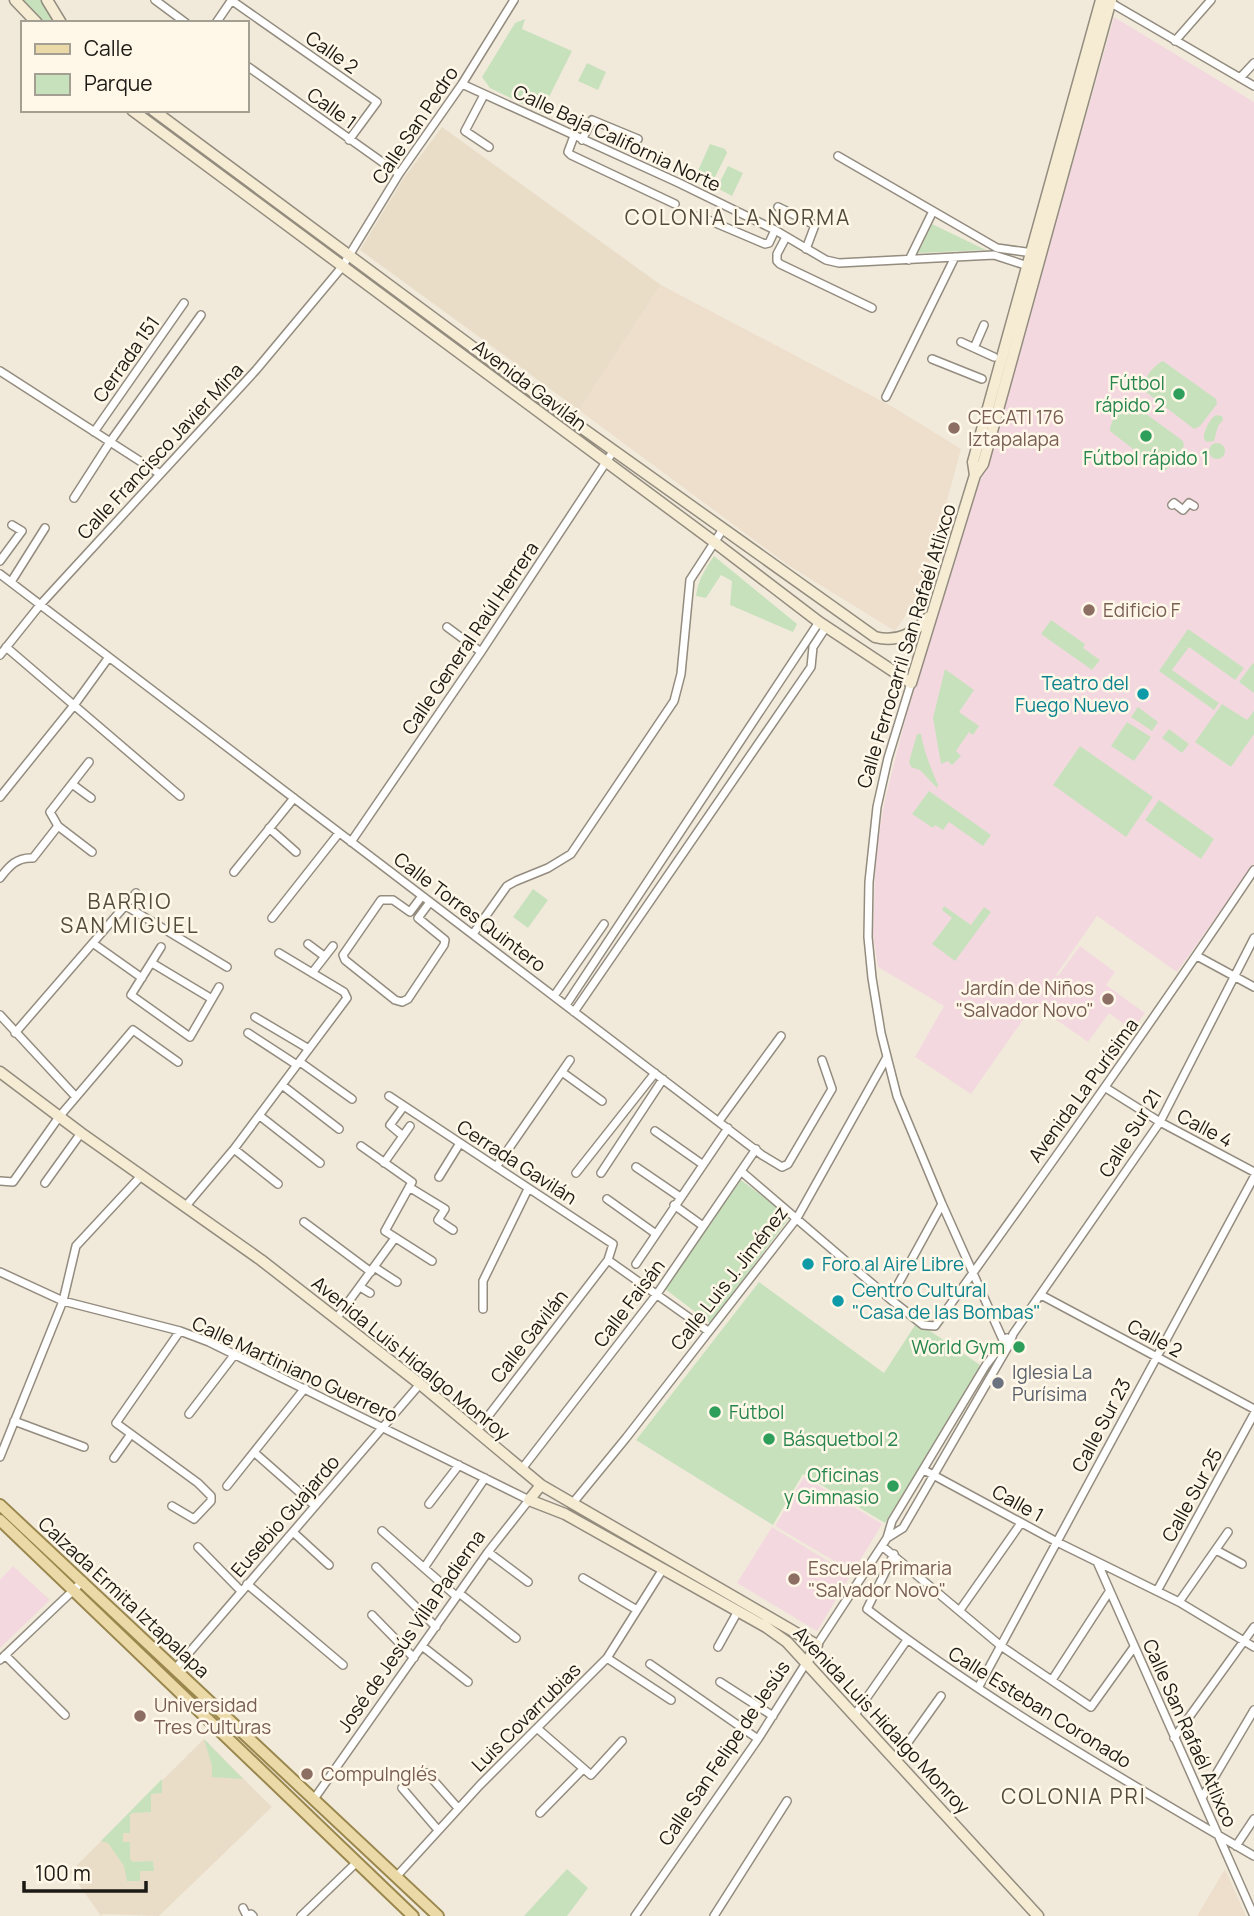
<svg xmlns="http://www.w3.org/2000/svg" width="1254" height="1916" viewBox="0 0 1254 1916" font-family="Manrope,sans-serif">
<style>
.built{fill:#e9ddc8}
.industrial{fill:#eedecc}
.education{fill:#f3d9df}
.green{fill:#c8e1bd}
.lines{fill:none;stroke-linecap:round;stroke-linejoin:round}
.street-casing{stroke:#938c7f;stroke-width:10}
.secondary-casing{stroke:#938c7f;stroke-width:13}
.primary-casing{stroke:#9a874d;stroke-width:14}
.street{stroke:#fff;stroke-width:7}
.secondary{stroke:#f5ecd3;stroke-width:10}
.primary{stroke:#ebdaa7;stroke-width:10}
.leisure-dot{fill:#2e9e5b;stroke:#fff7e8;stroke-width:2.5}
.education-dot{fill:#8d6e63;stroke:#fff7e8;stroke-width:2.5}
.culture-dot{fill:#0f9aa8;stroke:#fff7e8;stroke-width:2.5}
.worship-dot{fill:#6b7280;stroke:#fff7e8;stroke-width:2.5}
.labels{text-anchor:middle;stroke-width:5;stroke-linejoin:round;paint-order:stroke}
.street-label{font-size:19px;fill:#1c1a14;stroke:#fff7e8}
.leisure-label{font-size:19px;fill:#27864d;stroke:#fff7e8;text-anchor:end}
.education-label{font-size:19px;fill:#785e54;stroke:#fff7e8;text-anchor:start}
.culture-label{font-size:19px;fill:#0d838f;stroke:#fff7e8;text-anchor:start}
.worship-label{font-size:19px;fill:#5b616d;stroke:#fff7e8;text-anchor:start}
.neighbourhood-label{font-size:21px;letter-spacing:2px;fill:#524c3f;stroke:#fff7e8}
</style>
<rect width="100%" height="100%" fill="#f1eadb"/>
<!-- built -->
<path class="built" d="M442 127 661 285 579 410 360 250 403 179Z
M204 1739 272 1807 159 1916 103 1914 101 1916 70 1872Z"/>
<!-- industrial -->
<path class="industrial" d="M661 285 893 407 961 449 922 592 895 631 788 565 579 410Z
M1225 1869 1246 1916H1197Z"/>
<!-- education -->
<path class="education" d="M1114 17 1254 102V864L1177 972 1097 916 1056 975 1058 976 1080 946 1115 972 1106 985 1145 1013 1132 1030 1109 1013 1088 1042 1034 1004 971 1094 915 1057 944 1006 878 967 873 935 876 852 884 804 907 712 1009 389Z
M804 1477 882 1524 853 1572 775 1526Z
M772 1527 851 1575 817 1631 737 1583Z
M13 1566 50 1600 0 1648V1580Z"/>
<!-- green -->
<path class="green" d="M17 0H43L56 23H38Z
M525 19 522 29 572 51 541 113 490 88 482 77 515 23Z
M587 63 606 72 598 90 578 81Z
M141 110H148L342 257 340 260Z
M710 144 725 149 727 153 714 179 709 181 698 175 697 173Z
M728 166 743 173 732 196 717 188Z
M932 224 986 250 918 253Z
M1163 361 1216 399 1217 404 1200 426 1194 429 1142 389C1143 379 1154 365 1163 361Z
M1130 402 1183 441 1184 446 1166 470 1161 471 1110 431C1110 421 1121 406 1130 402Z
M1216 415 1222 416 1223 420 1218 426 1214 441 1207 442 1204 439C1203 432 1210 418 1216 415Z
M1209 451a8 8 0 1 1 16 0a8 8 0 1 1-16 0Z
M714 556 797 624 793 632 730 605 732 581 721 575 706 598 696 596C698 580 705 569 714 556Z
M1051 620 1085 644 1083 648 1100 660 1092 670 1041 634Z
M1188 629 1244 668 1235 680 1189 647 1172 670 1219 703 1214 710 1159 671Z
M1253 663 1254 664V693L1239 682Z
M945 669 974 690 959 712 979 726 973 735 969 732 956 751 961 756 952 765 948 761 941 764 933 718Z
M1222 704 1247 720 1254 711V734L1231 767 1195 742Z
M1138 707 1158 722 1152 731 1131 717Z
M1127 722 1151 737 1134 761 1111 746Z
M1169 729 1189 744 1182 753 1162 738Z
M917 734H921C924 752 931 768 938 785L937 788 920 770 911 767 909 762Z
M1080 746 1153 797 1126 837 1053 785Z
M929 791 991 835 983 846 949 822 943 830 935 825 933 828 912 814Z
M1159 800 1214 839 1201 859 1145 820Z
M533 889 548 900 528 928 513 917Z
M944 906 971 925 984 907 991 912 955 961 932 944 952 918 942 910Z
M741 1180 790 1217 710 1323 661 1286Z
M759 1282 884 1373 917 1322 983 1367 885 1523 803 1474 773 1525 636 1440Z
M204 1739 243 1779 212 1777V1766Z
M162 1779V1793L151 1794V1812L132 1813 130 1815V1833H123V1842H130V1859L133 1862 153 1861 154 1871H140V1881H127L124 1866 108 1843 101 1841Z
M567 1869 588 1888 567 1916H524Z"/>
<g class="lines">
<!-- street casing -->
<g class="street-casing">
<path id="street" d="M155 0 186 23
M231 0 377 102 349 140
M1106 0 1254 86
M216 23 231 1
M1175 41 1211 0
M247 66 399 174
M1240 78 1254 63
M462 84 679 183 775 230 826 260 839 263 994 255 1031 267
M484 95 465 131 489 147
M574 136 568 152 571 155 675 204
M582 140 592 120 638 139
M838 156 997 248 1033 253
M778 207 815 225 806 249
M699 216 765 244 769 243 775 230
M786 237 777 254V261L780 264 872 308
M909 260 933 211
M961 342 994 357
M974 348 984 325
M932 359 982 379
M0 371 160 474
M886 397 955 257
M94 432 184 303
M74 498 110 442 201 315
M1172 505 1174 503 1183 510 1189 503 1194 506
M0 561 22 531 12 525
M0 574 762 1155 782 1167 788 1164 832 1089 822 1060
M11 582 45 528
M447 627 481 652
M6 647 180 796
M0 655 40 605 256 370 342 267 399 174 462 84 514 0
M911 683 888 758 877 807 869 882 868 937 872 978 881 1033 897 1096 942 1204 1003 1340 1009 1345
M89 762 50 812 58 826 92 852
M72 784 91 798
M0 797 75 704 109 657
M269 828 296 852
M351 842 481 652 614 450
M234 872 294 798
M0 878C9 866 17 857 33 858L58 826
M422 896 410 912 393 900H381L343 955 345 960 395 1000 402 1002 408 999 444 945 445 940 418 918 430 902
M126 906 227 967
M272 918 339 833
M473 934 507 886 516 881 548 868 571 854 674 701 681 674 690 580 723 529
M94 944 142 978
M308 944 324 956
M161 947 131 995 190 1037 219 987
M1197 956 1254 987
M152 963 212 999
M312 973 333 946
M554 996 604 924
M566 1005 819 622
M574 1012 811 667 813 647 826 627
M0 1015 76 1097
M255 1017 309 1049
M15 1033 136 893
M248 1033 297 1065
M300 1062 352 1099
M562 1072 602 1101
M282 1085 339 1129
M1106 1088 1160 1122 1254 1172
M389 1096 613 1244 608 1260 476 1432
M260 1116 320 1163
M719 1121 781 1036
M655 1131 702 1164
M403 1136 390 1125 404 1106
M361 1146 412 1182 385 1231 432 1261
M234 1149 278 1184
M384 1163 410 1126
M496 1167 570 1060
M636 1167 680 1197
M742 1172 890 1299 923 1325 935 1326C1043 1175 1151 1024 1254 870
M576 1173 655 1073
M601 1173 663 1079
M439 1177 460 1143
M0 1181 13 1182 59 1117 133 1030 178 1062
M45 1183 81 1133
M409 1187 445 1209 438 1220 453 1230
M607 1199 656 1234
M674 1205 703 1226
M185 1207 234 1149 347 998 344 992 279 953
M304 1222 371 1272
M608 1260 708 1331
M636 1264 728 1128
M374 1267 397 1282
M0 1272 63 1301 180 1331 209 1342 529 1500 488 1552 314 1799
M360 1287 370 1293
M1041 1295 1254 1409
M890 1299 942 1204
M483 1309V1281L528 1189
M336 1319 395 1238
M189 1414 235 1354
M14 1421 84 1447
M255 1453 315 1506
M0 1457 63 1301 76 1246 141 1176
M114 1458 131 1434
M521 1470 657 1294 756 1149
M924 1470 1057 1542 1179 1602 1254 1647
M227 1486 305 1388
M429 1504 459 1465
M572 1504 626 1438 797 1218 887 1057
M172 1506 194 1519 211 1501V1496L198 1483 116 1423 180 1331
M382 1531 456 1596
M293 1532 329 1565
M887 1538 903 1528 1009 1345 1013 1334 1160 1122 1254 938
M882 1546 1001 1646 1091 1707 1134 1647
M198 1547 241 1591
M1216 1550 1242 1564
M488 1552 528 1582
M894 1554 867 1609C988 1702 1122 1779 1254 1856
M1098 1564 1254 1916
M376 1567 436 1627
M424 1568 485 1478
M583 1578 637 1610
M247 1584 343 1665
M1157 1591 1254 1414
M459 1593 516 1638
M1179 1602 1228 1532
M960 1610 1021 1523
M372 1615 414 1658
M817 1645 887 1538 892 1521 986 1365 1007 1338
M422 1646 468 1682
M718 1647 738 1611
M5 1655 65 1715
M607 1658 671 1700
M0 1660 83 1581
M650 1664 758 1739
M175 1669 420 1384
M1052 1680 1109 1592
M720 1682 773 1716
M978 1688 1254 1177
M854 1716 907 1640
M538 1729 591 1775 622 1741
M1174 1738 1254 1627
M896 1759 941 1696
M427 1773 458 1808
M402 1788 438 1830
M1202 1798 1254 1710
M540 1813 583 1769
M1236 1846 1254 1819
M396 1877 480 1785 607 1658 663 1569
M243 1908 247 1916 251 1914 253 1916
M301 1916 357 1862
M635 1916 758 1739 806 1663
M714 1916 787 1801"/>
</g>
<!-- secondary casing -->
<g class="secondary-casing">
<path id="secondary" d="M15 0 37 23
M47 0 61 23
M132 110 713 541 819 622 911 683 975 475 983 464 1111 0
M153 110 575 423 875 637C898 643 914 633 929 617
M975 475 973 462 1101 0
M0 1072 81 1133 261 1260 420 1384 541 1485 817 1645 806 1663
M541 1485 529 1500 565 1514 766 1627 787 1642 1038 1916"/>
</g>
<!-- primary casing -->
<g class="primary-casing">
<path id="primary" d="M0 1505 438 1916
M0 1520 413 1916"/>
</g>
<!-- street -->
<use href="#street" class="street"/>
<!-- secondary -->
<use href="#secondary" class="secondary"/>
<!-- primary -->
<use href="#primary" class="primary"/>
</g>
<!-- markers -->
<g class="leisure-dot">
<circle cx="1179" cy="394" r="7"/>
<circle cx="1146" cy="436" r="7"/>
<circle cx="1019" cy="1347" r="7"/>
<circle cx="715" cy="1412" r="7"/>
<circle cx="769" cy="1439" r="7"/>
<circle cx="893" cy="1486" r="7"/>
</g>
<g class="education-dot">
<circle cx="954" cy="428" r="7"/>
<circle cx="1089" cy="610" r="7"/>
<circle cx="1108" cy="999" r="7"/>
<circle cx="794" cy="1579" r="7"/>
<circle cx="140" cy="1716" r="7"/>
<circle cx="307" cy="1774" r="7"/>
</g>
<g class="culture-dot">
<circle cx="1143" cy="694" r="7"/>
<circle cx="808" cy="1264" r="7"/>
<circle cx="838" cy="1301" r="7"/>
</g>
<circle class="worship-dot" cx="998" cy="1383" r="7"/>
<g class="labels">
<!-- street labels -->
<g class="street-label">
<text transform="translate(332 52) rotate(35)" y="7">Calle 2</text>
<text transform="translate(332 108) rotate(36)" y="7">Calle 1</text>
<text transform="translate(415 125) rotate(-56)" y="7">Calle San Pedro</text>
<text transform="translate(617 138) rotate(25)" y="7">Calle Baja California Norte</text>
<text transform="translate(126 359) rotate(-55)" y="7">Cerrada 151</text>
<text transform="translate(530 385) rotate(37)" y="7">Avenida Gavilán</text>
<text transform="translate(160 451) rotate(-47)" y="7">Calle Francisco Javier Mina</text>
<text transform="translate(470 638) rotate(-56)" y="7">Calle General Raúl Herrera</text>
<text transform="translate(906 646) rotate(-73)" y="7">Calle Ferrocarril San Rafaél Atlixco</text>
<text transform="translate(470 912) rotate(37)" y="7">Calle Torres Quintero</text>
<text transform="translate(1083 1090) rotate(-54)" y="7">Avenida La Purísima</text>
<text transform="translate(1205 1128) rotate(28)" y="7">Calle 4</text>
<text transform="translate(1130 1133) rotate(-58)" y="7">Calle Sur 21</text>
<text transform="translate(517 1162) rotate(33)" y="7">Cerrada Gavilán</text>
<text transform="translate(729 1278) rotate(-52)" y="7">Calle Luis J. Jiménez</text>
<text transform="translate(629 1303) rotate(-53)" y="7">Calle Faisán</text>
<text transform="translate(529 1336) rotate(-52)" y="7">Calle Gavilán</text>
<text transform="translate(1155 1338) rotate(28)" y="7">Calle 2</text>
<text transform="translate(411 1358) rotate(39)" y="7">Avenida Luis Hidalgo Monroy</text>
<text transform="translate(295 1369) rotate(25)" y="7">Calle Martiniano Guerrero</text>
<text transform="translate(1101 1425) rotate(-62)" y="7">Calle Sur 23</text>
<text transform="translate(1192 1495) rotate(-61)" y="7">Calle Sur 25</text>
<text transform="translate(1018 1503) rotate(29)" y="7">Calle 1</text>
<text transform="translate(285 1516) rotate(-49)" y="7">Eusebio Guajardo</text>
<text transform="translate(124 1597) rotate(43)" y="7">Calzada Ermita Iztapalapa</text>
<text transform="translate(411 1631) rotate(-55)" y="7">José de Jesús Villa Padierna</text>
<text transform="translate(1040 1707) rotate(32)" y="7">Calle Esteban Coronado</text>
<text transform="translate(526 1717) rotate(-45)" y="7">Luis Covarrubias</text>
<text transform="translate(882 1720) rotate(47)" y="7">Avenida Luis Hidalgo Monroy</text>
<text transform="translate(1190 1733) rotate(66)" y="7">Calle San Rafaél Atlixco</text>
<text transform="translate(724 1753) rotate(-56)" y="7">Calle San Felipe de Jesús</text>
</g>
<!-- leisure labels -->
<g class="leisure-label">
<text x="1165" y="390">Fútbol<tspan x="1165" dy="22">rápido 2</tspan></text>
<text x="1146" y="465" text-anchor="middle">Fútbol rápido 1</text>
<text x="1005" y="1354">World Gym</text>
<text x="729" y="1419" text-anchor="start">Fútbol</text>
<text x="783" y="1446" text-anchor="start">Básquetbol 2</text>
<text x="879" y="1482">Oficinas<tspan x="879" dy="22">y Gimnasio</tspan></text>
</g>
<!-- education labels -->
<g class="education-label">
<text x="968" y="424">CECATI 176<tspan x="968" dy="22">Iztapalapa</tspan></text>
<text x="1103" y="617">Edificio F</text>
<text x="1094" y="995" text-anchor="end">Jardín de Niños<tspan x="1094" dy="22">"Salvador Novo"</tspan></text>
<text x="808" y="1575">Escuela Primaria<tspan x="808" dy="22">"Salvador Novo"</tspan></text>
<text x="154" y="1712">Universidad<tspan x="154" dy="22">Tres Culturas</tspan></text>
<text x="321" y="1781">CompuInglés</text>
</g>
<!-- culture labels -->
<g class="culture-label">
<text x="1129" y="690" text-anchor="end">Teatro del<tspan x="1129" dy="22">Fuego Nuevo</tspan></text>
<text x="822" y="1271">Foro al Aire Libre</text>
<text x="852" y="1297">Centro Cultural<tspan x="852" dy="22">"Casa de las Bombas"</tspan></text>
</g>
<!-- worship labels -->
<g class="worship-label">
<text x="1012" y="1379">Iglesia La<tspan x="1012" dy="22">Purísima</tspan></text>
</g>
<!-- neighbourhood labels -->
<g class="neighbourhood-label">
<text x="738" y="225">COLONIA LA NORMA</text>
<text x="130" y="909">BARRIO<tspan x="130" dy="24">SAN MIGUEL</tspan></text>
<text x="1074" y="1804">COLONIA PRI</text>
</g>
</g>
<!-- legend -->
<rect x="21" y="21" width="228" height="91" fill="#fff7e8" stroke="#a49f93" stroke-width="2"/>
<rect x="35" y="44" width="35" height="10" fill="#ebdaa7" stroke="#a49f93" stroke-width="2"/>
<text x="84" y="56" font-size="21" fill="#1c1a14">Calle</text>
<rect x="35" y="74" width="35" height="21" fill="#c8e1bd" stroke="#a49f93" stroke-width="2"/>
<text x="84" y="91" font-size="21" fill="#1c1a14">Parque</text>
<!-- scale -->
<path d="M24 1881v10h122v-10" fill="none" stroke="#1c1a14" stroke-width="3.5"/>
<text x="35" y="1881" font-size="21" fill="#1c1a14" stroke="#fff7e8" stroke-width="5" paint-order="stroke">100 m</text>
</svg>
